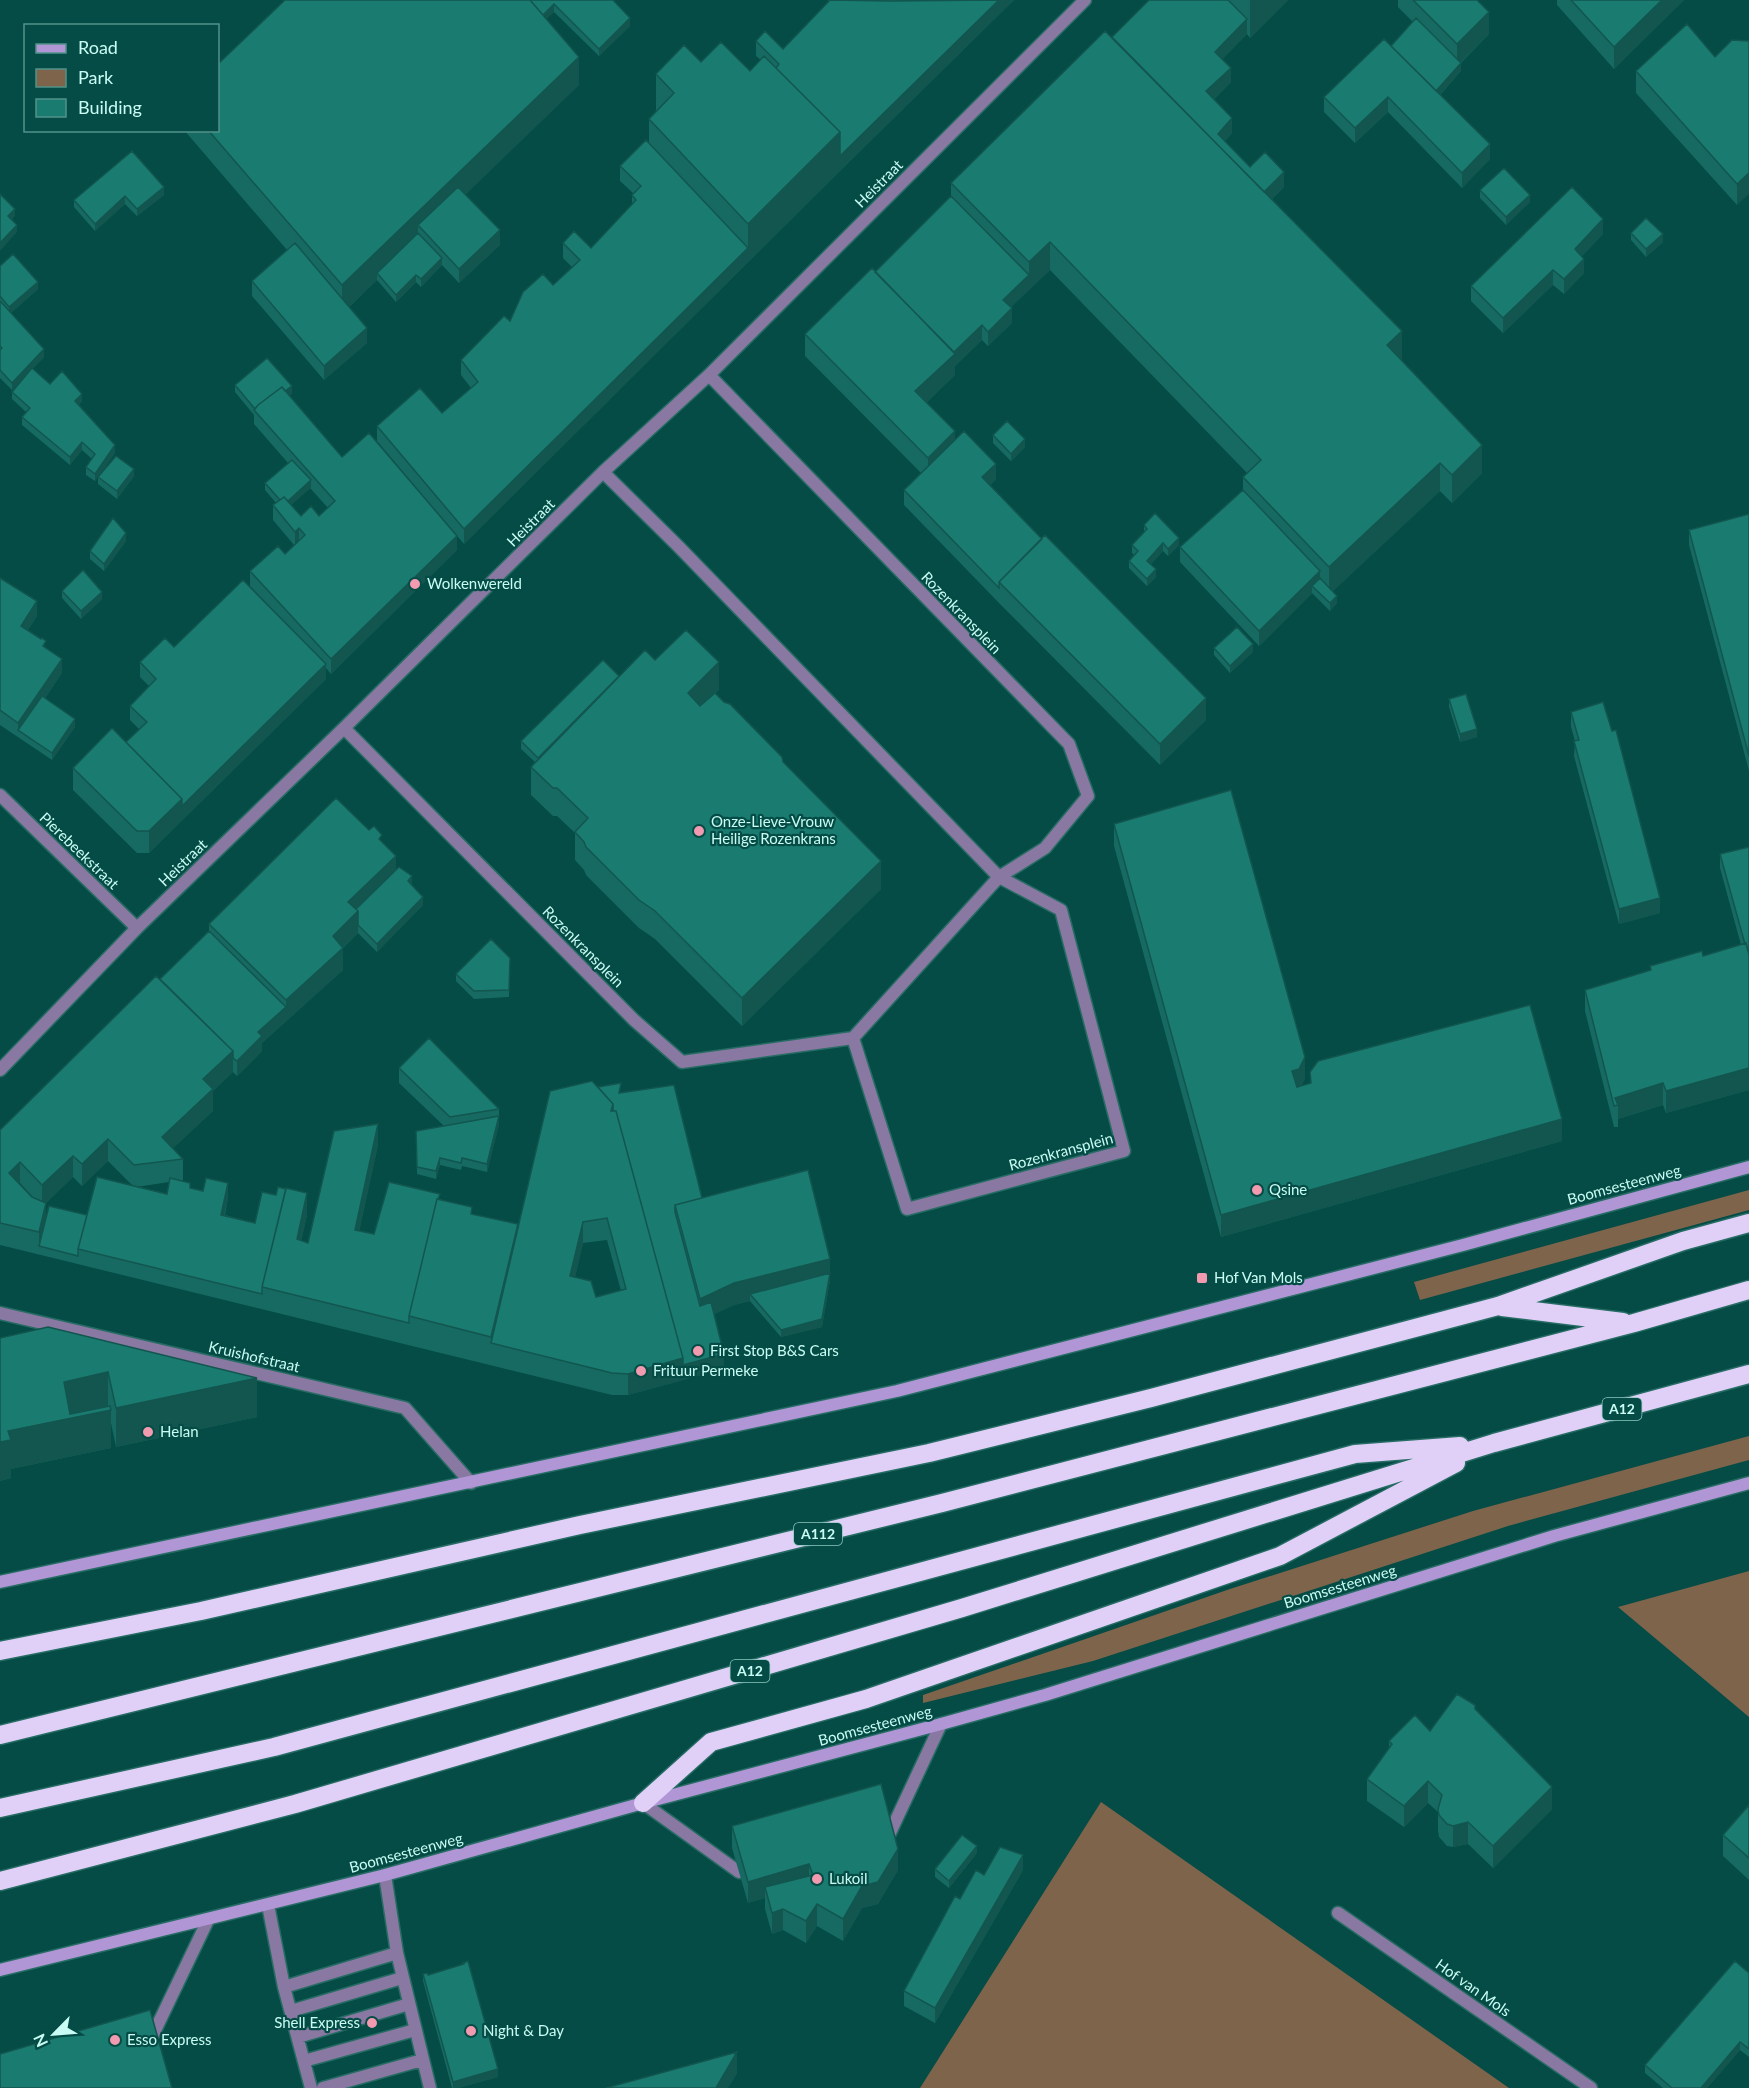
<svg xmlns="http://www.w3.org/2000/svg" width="1749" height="2088" viewBox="0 0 1749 2088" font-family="Lato,sans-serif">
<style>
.green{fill:#7f644c}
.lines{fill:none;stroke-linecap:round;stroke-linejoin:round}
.lane-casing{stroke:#276c64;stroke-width:15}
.street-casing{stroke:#276c64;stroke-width:15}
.secondary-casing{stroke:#276c64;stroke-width:15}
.highway-casing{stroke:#276c64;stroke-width:21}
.lane{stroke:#8978a1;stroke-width:12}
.street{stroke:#8978a1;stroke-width:12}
.secondary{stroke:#b196d6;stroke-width:12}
.highway{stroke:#e0d0f7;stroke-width:18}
.wall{fill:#166a61;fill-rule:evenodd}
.shaded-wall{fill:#12564f}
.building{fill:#1a7b71;stroke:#12564f;stroke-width:1.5;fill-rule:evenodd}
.poi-dot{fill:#f29aaf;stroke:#044c45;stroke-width:2}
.labels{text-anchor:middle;stroke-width:4.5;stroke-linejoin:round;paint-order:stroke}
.shield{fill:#044c45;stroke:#8dc7c0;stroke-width:1.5}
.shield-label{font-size:14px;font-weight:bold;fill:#c8fcf4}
.street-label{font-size:15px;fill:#c8fcf4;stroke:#044c45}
.poi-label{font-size:15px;fill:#c8fcf4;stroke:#044c45;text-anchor:start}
</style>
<rect width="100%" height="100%" fill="#044c45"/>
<!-- green -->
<path class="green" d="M1749 1190V1210L1420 1300 1414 1282Z
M1749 1436V1460L1508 1526 1093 1661 923 1703V1695L1230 1589 1473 1511Z
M1749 1571V1717L1618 1607Z
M1101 1802 1509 2088H920Z"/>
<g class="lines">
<!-- lane casing -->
<g class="lane-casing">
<path id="lane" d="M643 1803 739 1872 754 1868
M882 1837 889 1835 941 1724
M385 1875 397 1953 430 2088
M268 1905 284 1987 311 2088
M284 1987 397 1953
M291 2011 402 1978
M298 2037 409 2004
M149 2043 208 1920
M304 2061 415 2030
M323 2088 422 2060"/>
</g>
<!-- street casing -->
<g class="street-casing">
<path id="street" d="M603 472 679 547 999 877 1061 910 1124 1151 907 1209 853 1038
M344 728 634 1020 682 1062 853 1038 999 877 1045 848 1088 796 1069 744 709 375
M0 795 137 928
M0 1070 137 928 344 728 603 472 709 375 1085 0
M0 1313 405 1408 471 1483
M1338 1913 1591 2088"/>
</g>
<!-- secondary casing -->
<g class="secondary-casing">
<path id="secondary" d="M0 1582 897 1391 1463 1245 1749 1167
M0 1970 385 1875 643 1803 941 1724 1045 1695 1554 1536 1749 1483"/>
</g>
<!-- highway casing -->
<g class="highway-casing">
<path id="highway" d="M1502 1307 1623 1322
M0 1651 201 1611 580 1525 929 1453 1151 1398 1498 1306 1683 1241 1749 1223
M0 1735 942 1503 1634 1323 1749 1290
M643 1803 711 1742 866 1699 1280 1556 1456 1463
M0 1808 274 1747 1355 1454 1460 1446
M0 1881 295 1804 962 1608 1494 1443 1749 1374"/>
</g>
<!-- lane -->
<use href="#lane" class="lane"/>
<!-- street -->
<use href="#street" class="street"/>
<!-- secondary -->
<use href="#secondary" class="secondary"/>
<!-- highway -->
<use href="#highway" class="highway"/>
</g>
<!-- wall -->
<path class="wall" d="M285 0H613L630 26 599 56 554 12 546 19 579 85 465 194 500 245 459 283 442 265 421 287 416 282 396 302 377 280 349 307 367 343 324 380 252 296V281L287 250 184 130H218Z
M828 0H1014L840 171 464 544 377 441V426L442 413 471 388 461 375V360L553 285 572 267 563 258V243L591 248 632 205V195L633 193 620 181V166L649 143V119L656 111V74L701 62 750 71 761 60 756 56V41L783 49 828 3Z
M1149 0H1288L1250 38 1247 34 1222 59 1231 82 1214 99 1232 133 1225 141 1250 167 1284 187 1272 199 1402 359 1401 360 1482 473 1452 503 1440 491 1333 591 1337 603 1330 611 1312 593 1259 646 1180 562V547L1243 490V477L1247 473 1050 270 1011 307 1012 323 988 346 982 340 955 366V375L926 403 955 440 996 479 990 485 1206 720 1160 765 999 603 904 505V490L921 473 805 356V334L875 272 951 196V183L1112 37Z
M1398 0H1477L1489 34 1461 63V71L1440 95 1490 159 1462 188 1388 112 1355 143 1324 112V97L1391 46 1413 22 1398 7Z
M1557 0H1684L1614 69 1557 5Z
M1749 41 1737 205 1636 93V71L1715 57Z
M164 187V195L137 216 125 204 95 231 74 207V200Z
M1480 190 1530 202 1506 225 1480 198Z
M1631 233 1663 242 1646 257 1631 240Z
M1603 234 1582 256 1584 273 1564 294 1553 285 1503 333 1471 301V286Z
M0 266 38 289 11 313 44 357 32 369 50 384 82 401 79 404 115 453 95 481 86 475V467L92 459 82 450 70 465 22 425V417L26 412 12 399V392L25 376 12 390 0 378Z
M235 385 292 394 289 395 342 457 457 550 331 674 326 668V679L149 853H137L73 790V768L126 742 139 729 130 720V706L149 686 140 677V662L174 647 271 608 250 586V571L285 554 294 545 273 520V505L276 503 265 490V483L288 463 254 424V415L235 392ZM310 488 328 508 319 516H301L291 505Z
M993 435 1025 447 1011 461 993 443Z
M134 476 117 499 98 484V477Z
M1749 514V771L1689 545V530Z
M1144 525 1179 545 1168 556 1163 551 1151 564 1156 577 1147 586 1129 568V561L1134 555 1132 553V545L1144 532Z
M126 541 104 571 90 559V551Z
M0 578 37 616 28 630 46 648 62 673 45 698 75 727 52 760 0 725Z
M62 591 102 599 81 619 62 598Z
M1214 648 1253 652 1230 673 1214 655Z
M655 660 719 690 715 693 783 762 881 889 742 1026 655 939 639 928 586 875 584 870 575 860V833L557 816H553L531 795V767L535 762 521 749V741L619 676Z
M1449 699 1477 737 1460 742 1449 707Z
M1571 712 1660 913 1619 924 1574 756 1575 741 1571 727Z
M1114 824 1305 1079 1301 1086 1310 1084V1072L1562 1141 1221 1237 1114 846Z
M382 843 396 870 412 884 411 885 423 905 377 952 358 933 343 948V970L262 1043V1051L237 1076 233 1072 213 1091V1111L173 1148 183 1159V1180L180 1181 190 1188 228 1198 225 1215 255 1223 307 1215 301 1241 308 1243 378 1145 359 1231 374 1234 440 1199 472 1214 518 1229 598 1087 621 1093 702 1198 830 1280 822 1327 781 1337 750 1301 734 1305 714 1314 724 1369 683 1380 628 1395H612L0 1245V1130L160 979 209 931V924ZM108 1161 132 1185 87 1215 46 1217V1203L73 1177 82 1186ZM169 1182 167 1194 137 1187ZM20 1183 34 1198 19 1184ZM607 1240 621 1291 596 1297 575 1277 583 1243Z
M1749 847V1090L1666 1113 1663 1105 1618 1119V1127H1614L1585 1011V990L1650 971V966L1703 956 1741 945 1720 868V854Z
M510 958 509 997 474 999 456 981V974Z
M399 1068 499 1109V1124L487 1172 462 1166 461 1170 440 1165 436 1179 417 1174 416 1131 444 1126 399 1083Z
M0 1338 257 1417 116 1447 111 1423V1448L11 1469V1478L0 1481Z
M1475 1710 1552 1809 1493 1868 1468 1844 1453 1847 1447 1846 1439 1837 1438 1831V1812L1428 1803 1404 1827 1367 1801V1779L1389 1748V1741L1430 1731Z
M1749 1805V1880L1723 1856V1835Z
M732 1826 898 1870 878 1904 862 1908 843 1941 817 1926 806 1943 783 1930 772 1934 765 1909V1898L748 1903 732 1848Z
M977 1853 949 1888 935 1877V1869Z
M1023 1870 935 2023 904 2006V1991L960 1899 984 1875Z
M463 1963 498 2077 458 2088H452L423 1981V1974L428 1975 463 1965Z
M1749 1973V2057L1740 2050 1707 2088H1663L1645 2073V2065Z"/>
<!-- shaded-wall -->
<path class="shaded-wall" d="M999 0H1014L840 171 464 544V529L748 248V224L840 132Z
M1250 0H1288L1250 38Z
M1662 0H1684L1614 69V47Z
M554 4V12L534 31V23Z
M1489 12V34L1457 66V44Z
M630 18V26L599 56V49Z
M1247 19V34L1215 67V52Z
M579 57V85L426 233 418 225V240L377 273V280L342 313V285Z
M1461 63V71L1433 102V94Z
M1231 68V82L1206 106V91Z
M1388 97V112L1355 143V128Z
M1232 118V133L1218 149V134Z
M1490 144V159L1462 188V173Z
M1284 172V187L1258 213V198Z
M1749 173V194L1737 205V184Z
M164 187V195L137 216V209Z
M1530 195V202L1506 225V217Z
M125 196V204L95 231V224Z
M15 209V216L8 224V216Z
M1603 219V234L1575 264V249Z
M17 225V232L0 251V243Z
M500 230V245L459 283V269Z
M1663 234V242L1646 257V249Z
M1050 242V270L1003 315V300L1029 275V262Z
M442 258V265L421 287V279Z
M1584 259V273L1564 294V279Z
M1553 270V285L1503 333V318Z
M416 275V282L396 302V295Z
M38 282V289L9 315V307Z
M1012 308V323L988 346V332Z
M982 325V340L955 366V375L915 413V391Z
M367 328V343L324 380V366Z
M1402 331V359L1387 373V345Z
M44 349V357L12 390V383Z
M292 386V394L261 418 258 412Z
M82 394V401L75 408V401Z
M955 431V453L928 480V458Z
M1025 439V447L1011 461V454Z
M82 442V450L70 465V457Z
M115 445V453L95 481V474Z
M1482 445V473L1452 503V475Z
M1440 463V491L1329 595V567Z
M996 464V479L982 492V477Z
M134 469V476L117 499V491Z
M311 480V488L284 511V504Z
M299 528V543L295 546V532Z
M126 533V541L104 571V564Z
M457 536V550L331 674V659Z
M1179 538V545L1168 556V549Z
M1163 543V551L1147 568V561Z
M1156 569V577L1147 586V579Z
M1320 571V586H1312V593L1259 646V631Z
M102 592V599L81 619V611Z
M1337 596V603L1330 611V603Z
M37 601V616L21 641V626Z
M1253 644V652L1230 673V666Z
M62 659V673L21 732 18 730V723Z
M719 662V690L688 721V693Z
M326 664V679L149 853V831L182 799Z
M1206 698V720L1160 765V744Z
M75 719V727L52 760V753Z
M1477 729V737L1460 742V734Z
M396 856V877L358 914V933L337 953 343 948V970L262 1043V1051L237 1076V1061L258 1032 286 1007V1000L333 936 348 902Z
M881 861V889L742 1026V998Z
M412 876V884L408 889V881Z
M423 897V905L377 952V944Z
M1660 898V913L1619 924V909Z
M233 1051V1072L213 1091V1111L162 1159V1137L203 1079Z
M1305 1057V1079L1299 1091 1292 1093V1071Z
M1749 1068V1090L1666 1113V1091Z
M1663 1083V1105L1618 1119V1105L1615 1098Z
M499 1116V1124L487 1172V1164Z
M1562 1119V1141L1221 1237V1215Z
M378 1124V1145L355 1251V1230Z
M108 1139V1161L82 1186V1164Z
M73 1156V1177L46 1203V1225L39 1246V1254V1232L42 1207V1185Z
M440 1158V1165L436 1179V1171Z
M20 1162V1183L9 1194V1173Z
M228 1183V1198L221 1230V1215Z
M307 1193V1215L297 1261V1239Z
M583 1222V1243L570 1298V1276Z
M518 1224V1252L491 1343V1365V1337Z
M830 1259V1280L822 1327 781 1337V1330L750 1294V1301L734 1305 700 1321V1299L734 1283Z
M724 1354V1369L683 1380 628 1395V1374L683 1358Z
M108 1372V1410H111V1448L11 1469V1478L0 1481V1442L8 1431 64 1382Z
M257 1378V1417L116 1447V1408Z
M1428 1781V1803L1404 1827V1806Z
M1552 1787V1809L1493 1868V1846Z
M1468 1822V1844L1453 1847V1826Z
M977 1846V1853L949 1888V1881Z
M898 1849V1870L878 1904 862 1908 843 1941V1919L862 1886Z
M1023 1855V1870L935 2023V2008Z
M809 1864V1886L765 1887V1898L748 1903V1882Z
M817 1904V1926L806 1943V1921Z
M783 1909V1930L772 1934V1913Z
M1740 2042V2050L1707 2088H1701Z
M737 2052V2074L728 2088H716Z
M498 2069V2077L458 2088H453V2082Z"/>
<!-- building -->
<path class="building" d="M285 0H530L579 57 342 285 208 130H218V64Z
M530 0H613L630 18 599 49 554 4 543 15Z
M830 0 890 1 999 0 840 156V132L776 68 779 64 756 41 765 31 783 49Z
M1149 0H1228L1247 19 1215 52 1231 68 1206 91 1232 118 1218 134 1250 167 1265 152 1284 172 1264 192 1112 37Z
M1413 0H1477L1489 12 1457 44Z
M1571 0H1662L1614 47Z
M1416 18 1461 63 1436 91 1391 46Z
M1687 24 1715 57 1732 40 1749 41V173L1737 184 1636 71Z
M1105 31 1402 331 1387 345 1482 445 1452 475 1440 463 1329 567 1243 477 1261 460 1050 242 1029 262 951 183Z
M1384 39 1490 144 1462 173 1388 97 1355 128 1324 97Z
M721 42 750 71 764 56 840 132 748 224 649 119 674 93 656 74 684 45 701 62Z
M646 140 748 248 464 529 377 426 420 388 442 413 478 382 461 360 504 316 510 321 523 292 543 274 553 285 580 260 563 243 574 231 591 248 636 200 632 195 641 186 620 166Z
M132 151 164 187 137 209 125 196 95 224 74 200Z
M1504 168 1530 195 1506 217 1480 190Z
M458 187 500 230 459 269 418 225Z
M1572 187 1603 219 1575 249 1584 259 1564 279 1553 270 1503 318 1471 286Z
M0 194 15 209 8 216 17 225 0 243Z
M951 196 1029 275 1003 300 1012 308 988 332 982 325 954 352 875 272Z
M1646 218 1663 234 1646 249 1631 233Z
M418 233 442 258 421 279 416 275 396 295 377 273Z
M295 243 367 328 324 366 252 281Z
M13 254 38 282 9 307 0 296V266Z
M872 268 955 354 915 391 955 431 928 458 805 334Z
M0 301 44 349 12 383 0 370V350L2 348 0 346Z
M267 358 292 386 285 391 282 387 258 405 255 409 235 385Z
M32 368 50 384 62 371 82 394 75 401 115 445 95 474 86 467 95 454 82 442 70 457 22 417 30 408 12 392Z
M282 387 342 457 369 433 457 536 331 659 250 571 278 546 285 554 305 535 299 528 295 532 273 505 284 497 301 516 311 506 319 516 335 501 254 410 258 405Z
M1007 421 1025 439 1011 454 993 435Z
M964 431 996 464 982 477 1042 539 999 582V588L904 490Z
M116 456 134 469 117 491 98 477Z
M292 460 311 480 288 501 284 497 280 500 265 483Z
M1243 490 1320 571 1259 631 1180 547Z
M1155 513 1179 538 1168 549 1163 543 1147 561 1156 569 1147 579 1129 561 1138 551 1132 545 1147 529 1144 525Z
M1749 514V756L1689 530Z
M113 518 126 533 104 564 90 551Z
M1045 535 1206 698 1160 744 999 582Z
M83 570 102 592 81 611 62 591Z
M0 578 37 601 21 626 41 639 42 638 46 641 43 646 62 659 18 723 0 710Z
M1320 578 1337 596 1330 603 1312 586Z
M243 580 326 664 182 806V799L126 742 147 722 130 706 156 679 140 662 165 638 174 647Z
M1237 627 1253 644 1230 666 1214 648Z
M686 630 719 662 688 693 700 706 715 693 724 702 730 704 782 757 783 762 794 773 881 861 742 998 655 911 639 900 586 847 584 842 575 832 588 818 557 788H553L531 767 645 650 655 660Z
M603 660 619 676 538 758 521 741Z
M1466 694 1477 729 1460 734 1449 699Z
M42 696 75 719 52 753 18 730Z
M1603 702 1612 731 1616 730 1660 898 1619 909 1574 741 1579 740 1571 712Z
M112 728 182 799 149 831H137L73 768Z
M1231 790 1305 1057 1299 1069 1292 1071 1297 1087 1311 1083 1310 1072 1318 1061 1530 1005 1562 1119 1221 1215 1114 824Z
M336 798 369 830 374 826 382 835 379 839 396 856 348 902 358 911 333 936 343 948 286 1000 209 924Z
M1749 847V955L1746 943 1745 944 1720 854Z
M399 867 412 876 408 881 423 897 377 944 358 925V911L356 909Z
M209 931 286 1007 258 1032 262 1036 237 1061 233 1058V1051L160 979Z
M491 939 510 958 509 990 474 991 456 974Z
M1746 943 1749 955V1068L1666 1091 1663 1083 1615 1098 1618 1105 1614 1106 1585 990 1651 970 1650 966 1702 951 1703 956Z
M156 976 233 1051 203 1079 213 1089 162 1137 183 1159 134 1165 108 1139 82 1164 73 1156 42 1185 20 1162 9 1173 32 1197 46 1203 39 1232 0 1223V1130Z
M429 1038 499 1109 450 1117 399 1068Z
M592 1081 613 1104 611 1111H616L683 1358 628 1374 612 1373 491 1343 550 1091ZM607 1218 626 1289 596 1297 591 1281 570 1276 583 1222Z
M621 1083 619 1093 674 1085 702 1198 675 1205V1212L700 1306 711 1302 724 1354 683 1365V1358L616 1111H613V1104L598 1087Z
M499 1116 487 1164 462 1158 461 1163 440 1158 436 1171 417 1167 416 1131Z
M378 1124 355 1230 374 1234 389 1182 440 1194 438 1199H437L409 1316V1323L262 1287 286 1188 307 1193 297 1239 308 1243 334 1131Z
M808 1170 830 1259 734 1283 700 1299 675 1205Z
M97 1177 167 1194 170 1178 190 1183V1188L203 1191 206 1178 228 1183 221 1215 255 1223 262 1192 276 1195 278 1187 286 1189 262 1287V1294L78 1249Z
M437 1199 472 1207 471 1214 518 1224 491 1337 409 1316Z
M49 1206 87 1215 78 1249V1256L39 1246Z
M830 1273 822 1319 781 1330 750 1294Z
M48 1327 257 1378 116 1408 108 1372 64 1382 70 1414 110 1406 111 1410 8 1431 11 1440 0 1442V1338Z
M1457 1694 1475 1705V1709L1552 1787 1493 1846 1468 1822 1453 1826 1447 1824 1439 1815 1438 1809 1442 1795 1428 1781 1404 1806 1367 1779 1392 1744 1389 1741 1415 1715 1430 1731Z
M881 1784 898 1849 878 1882 862 1886 843 1919 817 1904 806 1921 783 1909 772 1913 765 1887 813 1875 809 1864 748 1882 732 1826Z
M1749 1805V1858L1723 1835Z
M962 1835 977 1846 949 1881 935 1869Z
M1000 1847 1023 1855 935 2008 904 1991 955 1896 960 1899 976 1870 984 1875Z
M468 1961 498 2069 453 2082 423 1974 427 1973 428 1975 464 1964 463 1963Z
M1735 1961 1749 1973V2049L1740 2042 1701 2088H1672L1645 2065Z
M150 2010 172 2088H0V2054Z
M737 2052 716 2088H606Z"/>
<!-- markers -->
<g class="poi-dot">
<circle cx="415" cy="584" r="6"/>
<circle cx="699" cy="831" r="6"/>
<circle cx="1257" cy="1190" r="6"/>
<rect x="1196" y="1272" width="12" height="12" rx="3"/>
<circle cx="698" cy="1351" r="6"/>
<circle cx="641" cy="1371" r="6"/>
<circle cx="148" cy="1432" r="6"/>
<circle cx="817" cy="1879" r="6"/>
<circle cx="372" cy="2023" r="6"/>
<circle cx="471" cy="2031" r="6"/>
<circle cx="115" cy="2040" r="6"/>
</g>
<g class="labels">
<!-- shield labels -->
<g class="shield">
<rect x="1602.5" y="1398" width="39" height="22" rx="4.5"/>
<rect x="794" y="1523" width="48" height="22" rx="4.5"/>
<rect x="730.5" y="1660" width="39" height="22" rx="4.5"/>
</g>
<g class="shield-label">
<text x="1622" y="1414">A12</text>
<text x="818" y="1539">A112</text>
<text x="750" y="1676">A12</text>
</g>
<!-- street labels -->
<g class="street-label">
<text transform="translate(879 184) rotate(-45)" y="5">Heistraat</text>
<text transform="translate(531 523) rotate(-45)" y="5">Heistraat</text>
<text transform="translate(961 613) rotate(46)" y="5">Rozenkransplein</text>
<text transform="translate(79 851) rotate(44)" y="5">Pierebeekstraat</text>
<text transform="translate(183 863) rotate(-44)" y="5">Heistraat</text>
<text transform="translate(583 947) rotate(45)" y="5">Rozenkransplein</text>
<text transform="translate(1061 1152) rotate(-15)" y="5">Rozenkransplein</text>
<text transform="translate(1624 1185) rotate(-15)" y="5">Boomsesteenweg</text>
<text transform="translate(254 1357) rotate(13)" y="5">Kruishofstraat</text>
<text transform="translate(1340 1587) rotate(-17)" y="5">Boomsesteenweg</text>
<text transform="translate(875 1726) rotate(-15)" y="5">Boomsesteenweg</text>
<text transform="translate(406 1853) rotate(-15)" y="5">Boomsesteenweg</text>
<text transform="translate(1473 1988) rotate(35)" y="5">Hof van Mols</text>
</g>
<!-- poi labels -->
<g class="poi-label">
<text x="427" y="589">Wolkenwereld</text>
<text x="711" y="827">Onze-Lieve-Vrouw<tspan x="711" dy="17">Heilige Rozenkrans</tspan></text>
<text x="1269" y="1195">Qsine</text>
<text x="1214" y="1283">Hof Van Mols</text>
<text x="710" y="1356">First Stop B&amp;S Cars</text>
<text x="653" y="1376">Frituur Permeke</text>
<text x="160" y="1437">Helan</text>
<text x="829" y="1884">Lukoil</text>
<text x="360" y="2028" text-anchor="end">Shell Express</text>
<text x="483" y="2036">Night &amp; Day</text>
<text x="127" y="2045">Esso Express</text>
</g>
</g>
<!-- legend -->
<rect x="24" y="24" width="195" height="108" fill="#044c45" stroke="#52928b" stroke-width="1.5"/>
<rect x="36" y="44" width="30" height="9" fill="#b196d6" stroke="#52928b" stroke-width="1.5"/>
<text x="78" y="54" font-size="18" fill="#c8fcf4">Road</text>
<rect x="36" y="69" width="30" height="18" fill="#7f644c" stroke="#52928b" stroke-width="1.5"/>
<text x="78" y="84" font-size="18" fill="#c8fcf4">Park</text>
<rect x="36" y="99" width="30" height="18" fill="#1a7b71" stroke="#52928b" stroke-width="1.5"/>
<text x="78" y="114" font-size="18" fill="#c8fcf4">Building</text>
<!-- north arrow -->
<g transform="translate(54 2034) rotate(245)" stroke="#044c45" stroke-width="4.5" paint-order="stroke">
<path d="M0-4.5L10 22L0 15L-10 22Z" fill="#c8fcf4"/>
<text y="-9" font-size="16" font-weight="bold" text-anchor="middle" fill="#c8fcf4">N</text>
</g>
</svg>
